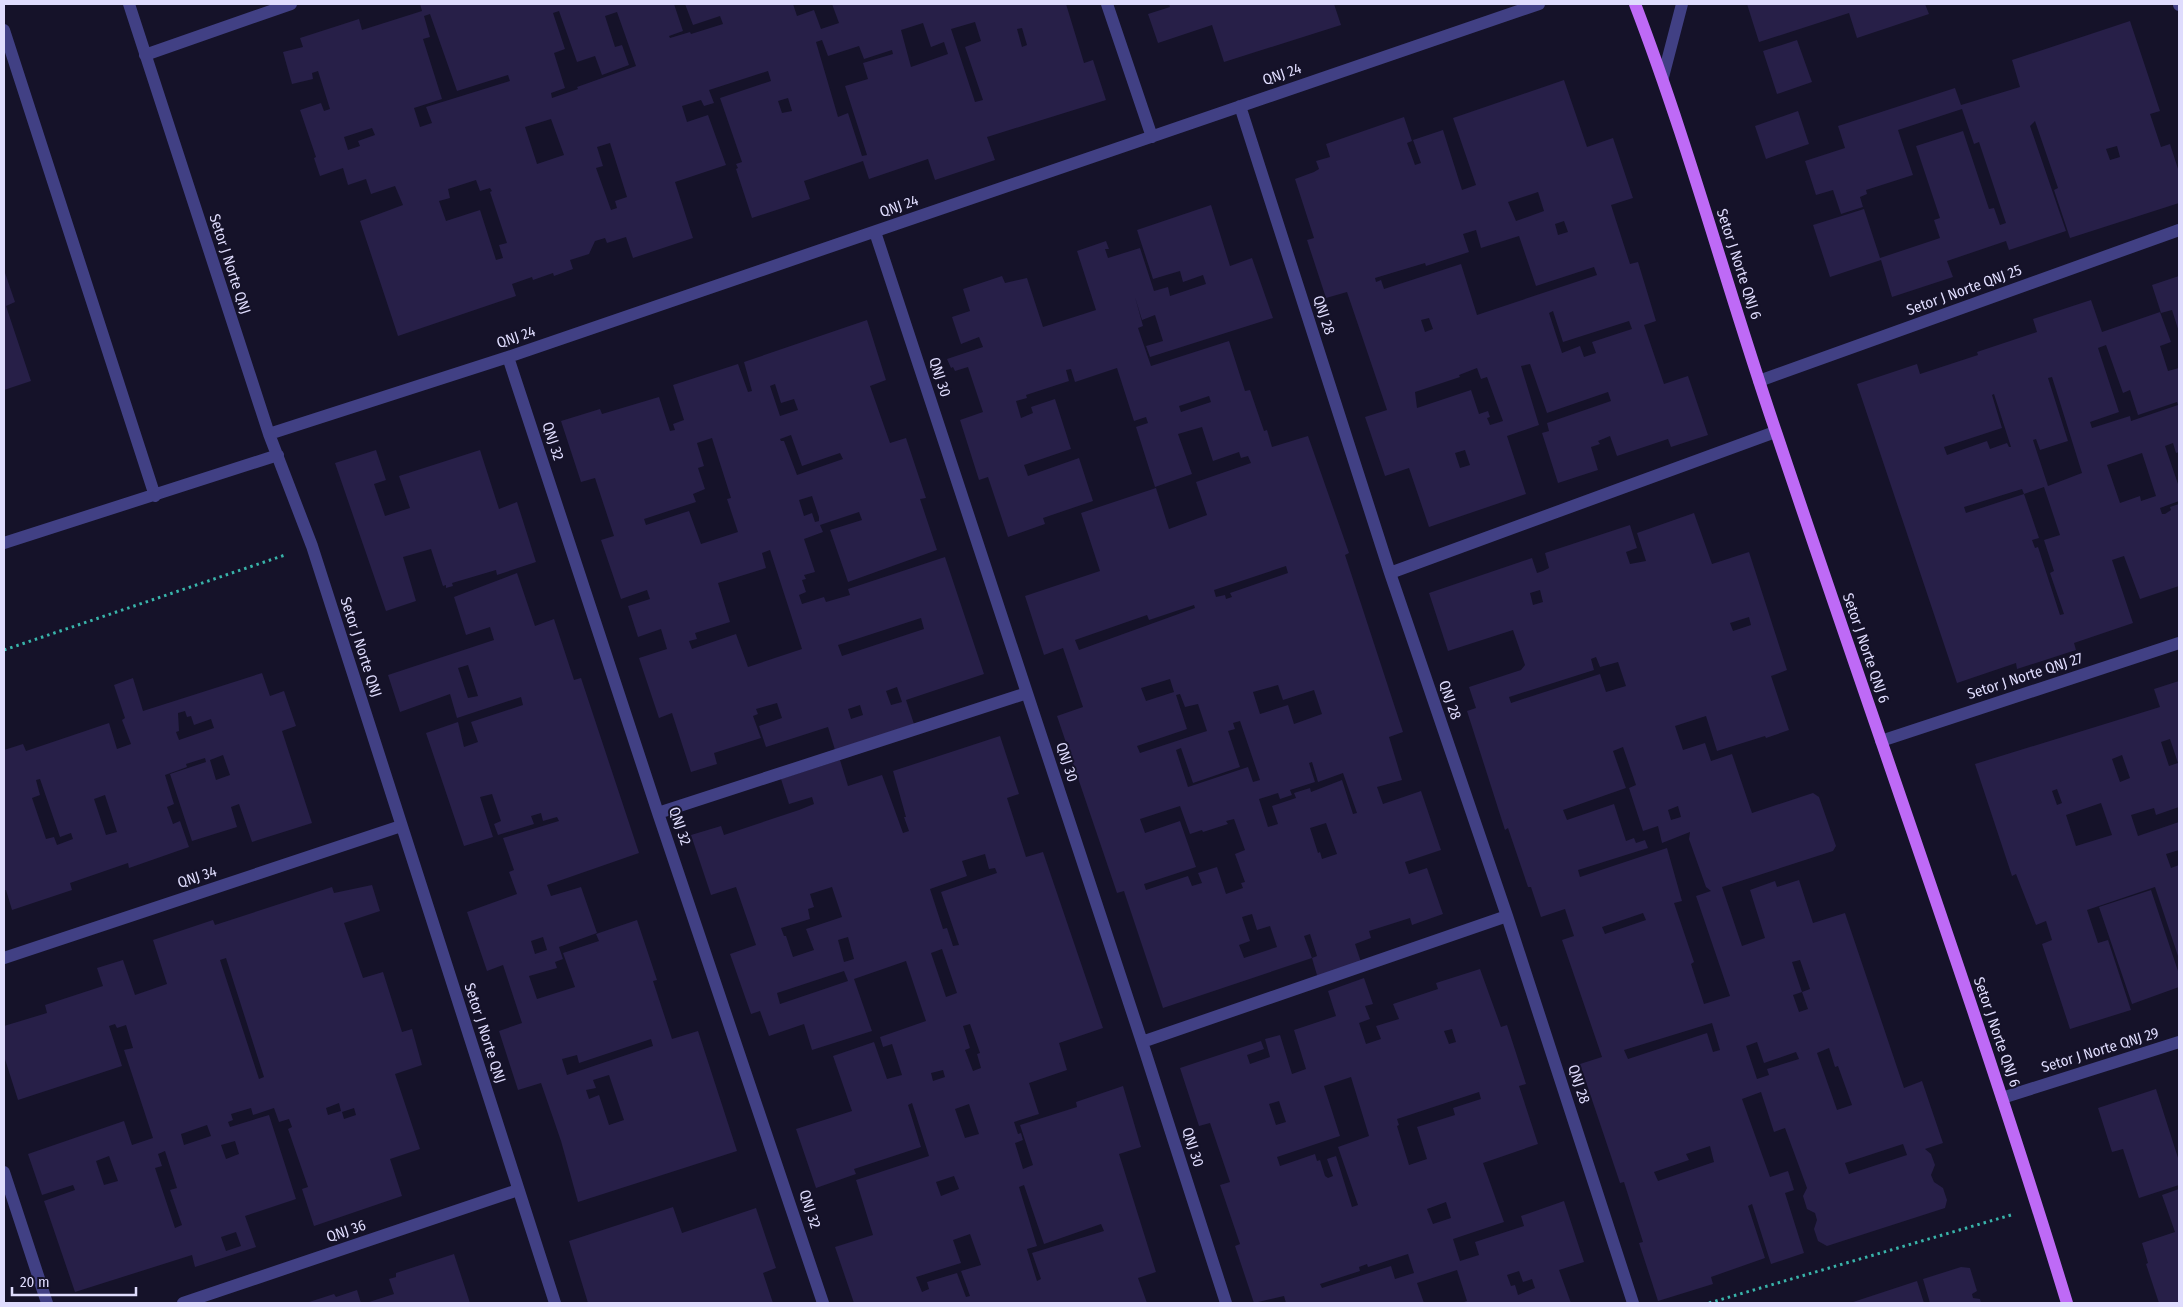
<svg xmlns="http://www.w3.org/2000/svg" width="2183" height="1307" viewBox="0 0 2183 1307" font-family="'Fira Sans Condensed',sans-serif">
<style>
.building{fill:#271f48;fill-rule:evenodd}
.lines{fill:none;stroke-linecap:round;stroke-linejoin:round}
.path{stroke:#39b4aa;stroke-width:3;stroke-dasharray:2.5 4;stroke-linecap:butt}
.minor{stroke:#414084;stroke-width:12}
.major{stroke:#be6af6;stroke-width:12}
.labels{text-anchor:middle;stroke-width:4;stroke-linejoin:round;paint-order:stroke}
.street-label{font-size:15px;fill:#dfdcfd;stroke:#151229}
</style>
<rect width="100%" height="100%" fill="#151229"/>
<!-- building -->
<path class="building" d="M420 4H674L683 31 669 36 670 38 690 32 691 34 723 24 720 16 693 25 685 4H793L797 16 814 10 821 29 839 23 832 4H1066L1084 63 1093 60 1106 100 987 137 995 160 935 180 928 159 869 179 863 161 804 181 810 199 752 218 736 169 738 168 736 164 742 162 720 98 771 81 768 71 709 90 714 103 704 106 701 100 682 106 687 122 708 115 726 165 675 182 693 238 633 258 626 237 607 243 605 238 595 241 589 254 570 260 573 269 554 276 553 273 533 280 532 277 512 284 516 296 398 336 360 221 403 205 395 186 371 194 366 179 348 185 343 168 320 176 314 158 316 157 300 110 321 103 324 111 330 109 318 71 312 73 313 79 292 84 283 52 303 47 300 38 359 19 362 30 422 11ZM559 11 577 62 595 56 602 75 629 65 622 45 615 47 605 16 617 12 636 66 577 87 578 89 552 98 551 93 565 88 554 53 565 49 553 13ZM430 14 457 91 508 75 510 81 426 107 432 123 420 127 414 108 442 99 423 39 430 37 424 16ZM975 22 981 41 965 47 983 100 975 102 951 29ZM923 23 931 47 944 42 948 54 911 67 901 30ZM1022 28 1027 45 1022 47 1017 29ZM822 40 828 56 859 46 864 59 892 50 893 54 863 63 868 79 845 86 867 155 862 156 848 113 838 117 816 42ZM788 98 792 111 782 113 778 101ZM551 119 564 155 537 164 525 127ZM372 128 375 135 358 141 360 146 348 150 344 137ZM610 143 627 197 615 201 617 208 611 210 596 168 603 166 597 147ZM476 180 480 191 490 188 492 191 490 192 507 243 499 245 503 258 496 260 480 210 446 221 439 201 450 198 448 189Z
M1169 4H1334L1341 25 1224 62 1212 25 1158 43 1148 14 1170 7Z
M1747 4H1925L1929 14 1857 38 1849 13 1759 42Z
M2130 21 2160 111 2150 114 2161 147 2170 144 2179 172V203L2070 238 2054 190 2058 188 2035 121 2030 126 2066 231 2009 250 2006 241 1947 261 1953 277 1892 297 1881 260 1830 277 1813 225 1864 209 1880 258 1940 238 1934 220 1940 218 1916 146 1963 131 1989 209 1994 208 2000 225 2006 223 1979 142 1974 144 1962 109 1898 130 1913 175 1866 190 1867 194 1860 197 1863 207 1841 214 1833 190 1816 195 1805 161 1845 148 1838 126 1955 88 1961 105 2020 87 2012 60ZM2117 146 2120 157 2110 160 2106 149Z
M1797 40 1812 82 1777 94 1763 51Z
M1564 80 1587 147 1613 138 1633 198 1611 205 1630 264 1638 262 1656 321 1644 325 1664 384 1688 376 1708 435 1671 447 1668 439 1617 456 1610 436 1598 441 1600 444 1591 447 1598 470 1558 483 1542 433 1549 431 1547 423 1611 401 1608 392 1547 413 1530 364 1521 366 1539 425 1507 436 1526 494 1429 527 1409 468 1385 476 1365 417 1387 410 1347 292 1326 298 1307 240 1314 238 1295 179 1314 172 1319 169 1316 161 1330 157 1326 144 1404 117 1412 141 1407 143 1415 165 1421 163 1413 140 1443 130 1462 190 1476 185 1453 118ZM1538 192 1544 211 1516 221 1508 202ZM1564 221 1568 232 1558 235 1555 224ZM1476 230 1481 248 1519 236 1536 286 1594 267 1597 275 1477 315 1461 264 1384 289 1381 280 1376 282 1375 278 1425 263 1426 266 1469 252 1463 234ZM1553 311 1563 342 1629 321 1632 329 1592 342 1596 353 1584 357 1580 346 1562 353 1549 313ZM1429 318 1433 329 1425 332 1421 320ZM1477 368 1481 379 1487 377 1503 421 1490 425 1487 418 1490 417 1488 411 1479 414 1471 390 1417 408 1415 392 1460 377 1459 375ZM1465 450 1470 465 1460 468 1455 453Z
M1798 111 1809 144 1766 159 1755 126Z
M1211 205 1230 266 1252 258 1273 318 1150 357 1146 346 1163 341 1155 315 1142 320 1135 297 1143 326 1138 328 1151 366 1229 341 1245 391 1250 390 1264 431 1267 430 1272 447 1308 436 1349 553 1345 555 1403 732 1389 737 1402 780 1377 787 1383 804 1421 791 1441 850 1405 862 1409 874 1427 868 1443 914 1412 925 1410 918 1369 931 1371 938 1355 944 1363 968 1319 982 1312 958 1163 1008 1124 891 1117 893 1057 716 1083 707 1063 648 1044 655 1025 596 1100 571 1081 513 1156 488 1169 529 1207 515 1196 482 1251 463 1248 456 1241 458 1239 452 1213 461 1202 427 1178 434 1192 474 1155 487 1136 427 1148 423 1146 417 1134 421 1117 368 1075 382 1071 369 1066 370 1069 381 1026 395 1027 398 1016 401 1021 418 1033 413 1031 407 1055 399 1071 449 1024 465 1028 476 1079 458 1093 501 1043 518 1045 524 1008 537 988 477 979 480 960 420 983 412 968 367 955 371 953 367 951 368 947 359 983 347 979 337 961 344 952 317 970 311 963 289 1002 276 1005 283 1027 278 1043 327 1096 310 1077 251 1106 241 1109 249H1105L1108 258 1140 248 1154 291 1168 287 1170 296 1206 284 1203 275 1183 282 1180 271 1153 279 1137 230ZM1209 396 1211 402 1181 412 1179 406ZM1286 566 1288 573 1230 593 1232 597 1226 599 1225 595 1216 597 1214 590ZM1194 605 1195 608 1079 650 1075 640 1147 615 1149 620ZM1170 679 1174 692 1146 701 1141 688ZM1278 685 1283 700 1314 690 1322 714 1294 724 1288 705 1260 714 1253 692ZM1180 694 1185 707 1198 704 1207 731 1140 753 1137 746 1187 729 1176 695ZM1240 721 1260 780 1253 782 1248 767 1188 787 1176 750 1181 748 1193 783 1240 767 1228 731 1235 729 1233 723ZM1312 762 1318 782 1343 773 1357 813 1353 814 1342 780 1311 792 1310 788 1294 793 1296 798 1272 806 1278 824 1268 827 1259 799 1278 793 1280 799 1292 795 1290 790 1315 782 1309 763ZM1180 806 1190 834 1202 830 1203 832 1228 824 1226 821 1234 819 1245 850 1235 854 1245 882 1241 883 1243 888 1226 894 1217 867 1198 873 1202 883 1192 886 1188 876 1146 890 1144 884 1196 867 1180 821 1145 833 1140 819ZM1326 823 1337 854 1322 859 1320 852 1318 853 1310 828ZM1252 914 1257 930 1270 926 1277 947 1244 958 1239 945 1250 941 1242 917ZM1310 934 1317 956 1312 958 1304 936Z
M4 270 15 302 6 306 31 381 4 390Z
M2179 276V332L2172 310 2161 313 2152 285Z
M2091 300 2102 332 2160 312 2171 342 2160 346 2168 371 2179 368V452L2176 453 2173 443 2165 446 2179 487V501L2160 508 2162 514H2165L2171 510 2170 507 2179 504V586L2140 599 2124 556 2112 560 2133 623 2074 643 2076 650 2017 669 2016 663 1957 683 1857 384 1917 364 1920 374 1978 355 1977 352 2037 332 2033 319ZM2106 345 2123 393 2130 390 2138 415 2177 402 2178 405 2131 421 2130 416 2092 428 2090 422 2119 412 2098 348ZM2052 377 2082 473 2048 486 2033 440 2036 439 2040 450 2068 441 2048 378ZM1994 394 2011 447H2009L2007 443 1990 449 1987 441 1947 455 1944 447 2002 428 1992 395ZM2142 453 2156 496 2141 501 2140 496 2120 503 2107 465ZM2044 487 2060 535 2044 540 2054 571 2050 573 2064 614 2060 615 2038 547 2035 548 2032 540 2039 538 2024 494 1966 513 1964 507 2022 489 2024 494Z
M867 320 886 380 870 386 890 443 906 438 926 498 920 499 937 550 848 582 830 530 862 520 859 512 820 525 823 532 804 539 815 572 804 575 806 579 802 580 806 592 799 595 802 604 824 597 826 602 850 595 848 589 945 557 984 674 906 700 914 724 835 750 828 727 766 747 759 726 782 718 777 703 756 709 758 714 753 716 761 738 714 753 717 764 691 772 672 713 659 718 639 658 667 649 661 629 638 637 628 606 650 599 647 590 621 599 601 540 614 536 595 478 581 482 561 421 600 409 602 414 659 397 670 431 675 430 673 424 684 420 673 385 738 364 748 392 752 391 744 362ZM775 384 781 403 794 399 798 410 780 416 770 386ZM791 435 802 466 840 453 843 459 797 475 784 441H781L780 439ZM712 438 731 498 727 499 738 532 701 544 689 511 646 525 644 519 696 502 693 494 705 489 698 468 704 466 697 443ZM812 496 819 517V521L815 522 812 513 804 516 799 500ZM770 550 802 649 748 667 736 634 692 649 689 641 697 639 695 633 730 622 718 583 766 568 762 553ZM921 618 924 629 842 656 838 645ZM897 687 902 702 891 705 886 691ZM860 705 863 715 851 719 848 709Z
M376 450 386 480 374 484 385 516 410 508 399 476 480 450 499 509 517 502 536 562 497 575 496 570 452 583 453 586 446 588V585L443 586 431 549 403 557 416 601 386 611 335 463Z
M1694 513 1712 564 1749 552 1787 670 1771 676 1789 730 1766 738 1765 736 1717 751 1706 716 1675 726 1683 750 1705 743 1711 761 1732 754 1752 813 1813 793 1819 797 1836 846 1833 851 1722 887 1742 946 1765 938 1750 890 1775 881 1777 887 1799 880 1813 923 1845 913 1904 1088 1922 1081 1943 1143 1925 1149 1931 1154 1935 1165 1931 1175 1934 1182 1943 1188 1947 1200 1945 1208 1827 1246 1818 1241 1814 1229 1817 1220 1815 1213 1807 1209 1803 1196 1807 1188 1785 1128 1774 1132 1761 1092 1742 1099 1770 1177 1788 1171 1794 1190 1785 1193 1804 1253 1771 1264 1752 1204 1748 1206 1765 1258 1711 1277 1713 1284 1658 1301 1639 1243 1643 1242 1624 1182 1620 1183 1580 1064 1602 1057 1562 940 1574 936 1565 909 1541 917 1531 887H1528L1508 828 1505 830 1467 711 1476 708 1469 687 1521 670 1525 665 1513 630 1448 651 1429 593 1532 558 1537 573 1543 571 1549 568 1545 553 1630 525 1637 548 1626 552 1630 564 1646 561 1637 533ZM1540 590 1543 602 1533 605 1530 593ZM1749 617 1751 625 1733 631 1730 623ZM1596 657 1600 667 1618 662 1626 686 1606 692 1600 674 1511 703 1509 697 1594 670 1591 659ZM1623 747 1636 785 1629 788 1643 831 1658 826 1662 843 1690 832 1689 839 1706 887 1711 891 1696 896 1730 996 1704 1004 1691 964 1694 962 1674 903 1682 901 1667 848 1580 877 1578 870 1648 848 1645 840 1636 843 1634 838 1626 841 1614 804 1567 820 1563 810 1626 788 1613 751ZM1678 806 1681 817 1671 820 1668 810ZM1643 913 1646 920 1605 934 1602 927ZM1800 960 1810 989 1802 992 1808 1009 1799 1012 1793 995 1802 992 1792 962ZM1712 1023 1720 1050 1713 1052 1707 1033 1628 1059 1624 1050ZM1757 1042 1764 1063 1796 1052 1799 1059 1767 1069 1769 1075 1757 1079 1746 1046ZM1829 1048 1835 1067 1838 1066 1852 1105 1837 1110 1817 1053ZM1903 1144 1907 1155 1849 1174 1845 1163ZM1710 1146 1714 1162 1658 1181 1654 1172 1689 1160 1686 1154Z
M517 573 535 626 554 619 574 680 581 678 639 853 547 885 551 896 581 887 597 933 559 947 563 959 555 962 557 968 529 976 537 999 575 987 563 953 599 941 596 934 637 920 657 980 653 981 672 1039 698 1031 737 1151 578 1202 561 1141 541 1083 518 1090 499 1031 522 1023 503 965 487 971 467 912 517 894 509 872 514 870 503 838 559 821 557 817 543 821 541 813 531 816 534 824 498 835 494 824 501 821 492 794 480 797 493 837 464 846 426 733 458 722 464 747 478 742 471 722 523 705 521 697 457 718 450 694 400 712 388 675 494 640 490 627 466 635 454 597ZM468 665 478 696 468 698 458 668ZM543 937 547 950 535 954 531 941ZM651 1039 653 1046 567 1075 562 1059 577 1055 579 1063ZM609 1075 624 1120 609 1125 599 1095 589 1099 586 1090 596 1088 593 1080Z
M262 673 270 696 284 691 296 726 282 731 312 823 252 842 239 804 231 807 237 827 192 841 170 774 206 762 205 758 186 764 187 767 165 775 174 804 167 807 173 824 180 821 189 847 129 868 128 863 70 883 72 890 12 910 6 890H4V750L23 744 26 751 109 723 117 749 131 744 122 720 125 718 114 685 133 678 143 711ZM185 711 187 717 191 716 194 725 211 719 214 728 179 740 176 732 179 731 178 713ZM223 755 230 775 216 780 210 760ZM40 779 60 837 71 833 73 839 57 845 54 837 46 839 32 798 40 795 36 780ZM105 795 117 832 106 835 94 799Z
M2179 681V807L2156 815 2154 808 2131 815 2138 836 2179 822V850L2166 854 2171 868 2179 865V959L2155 887 2087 910 2098 943 2108 940 2131 1010 2070 1029 2042 944 2052 940 2046 921 2036 925 2016 874 2012 876 1975 764 2160 707 2154 689ZM2170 739 2178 763 2169 766 2161 742ZM2122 755 2130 778 2120 782 2112 759ZM2057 789 2062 803 2057 805 2052 791ZM2101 803 2112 835 2076 846 2066 815Z
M1000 736 1019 794 1007 798 1026 857 1043 852 1103 1028 1059 1043 1067 1070 1029 1083 1039 1114 1014 1122 1018 1134 1021 1133 1023 1140 1015 1143 1023 1169 1033 1165 1020 1125 1077 1107 1076 1102 1123 1086 1141 1147 1119 1154 1156 1272 1138 1278 1147 1303H854L835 1247 873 1235 856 1180 929 1156 912 1103 908 1105 921 1147 854 1169 856 1174 816 1188 796 1129 852 1111 833 1056 874 1042 887 1079 902 1075 892 1044 883 1047 880 1037 926 1021 906 961 854 979 872 1031 812 1050 804 1024 769 1036 760 1011 751 1014 730 954 756 945 736 887 711 895 691 835 721 826 724 835 799 810 814 804 812 797 789 804 781 779 840 760 848 786 882 775 903 833 909 831 904 817H906L893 771ZM985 854 989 869 995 868 997 873 941 892 959 945 953 946 947 928 943 929 930 889 967 876 962 861ZM832 887 842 917 806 929 814 950 793 957 786 936H784L781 928 810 919 808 909 814 907 810 894ZM848 937 854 959 844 962 838 940ZM942 949 957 993 946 997 931 953ZM844 971 848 981 780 1004 777 993ZM970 1024 980 1053 977 1054 981 1068 973 1071 965 1050 970 1048 963 1026ZM943 1070 945 1077 933 1081 931 1073ZM969 1104 979 1134 965 1138 955 1109ZM954 1176 959 1189 941 1196 936 1182ZM1024 1185 1044 1244 1101 1224 1104 1231 1032 1253 1041 1279 1037 1281 1027 1249 1037 1246 1019 1187ZM970 1234 981 1265 961 1271 970 1296 966 1297 957 1273 927 1282 929 1289 922 1292 916 1277 961 1263 953 1240Z
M372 885 380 911 344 923 363 978 383 972 402 1032 412 1029 422 1065 395 1074 420 1149 390 1159 402 1196 314 1226 302 1189 308 1187 288 1129 292 1127 289 1119 279 1122 274 1108 253 1115 251 1108 231 1114 233 1120 228 1122 230 1127 269 1115 296 1199 245 1216 256 1247 195 1267 192 1255 75 1292 44 1201 75 1190 73 1185 42 1195 28 1154 124 1121 132 1145 153 1138 124 1050 133 1048 126 1025 117 1028 115 1024 109 1026 122 1066 18 1100 4 1056V1026L47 1013 45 1005 103 986 97 968 123 960 135 995 167 984 153 940 213 920 215 925 332 887 334 893ZM226 958 264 1077 259 1079 220 960ZM339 1103 341 1111 328 1115 326 1108ZM354 1108 356 1115 344 1119 342 1112ZM207 1125 211 1136 184 1145 181 1134ZM235 1141 239 1154 226 1159 221 1145ZM165 1151 177 1188 170 1190 182 1225 175 1228 155 1168 162 1166 158 1154ZM109 1156 118 1181 104 1185 96 1161ZM236 1232 241 1246 226 1251 221 1237Z
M2151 890 2179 974V987L2132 1004 2099 907Z
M1480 969 1501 1027 1507 1025 1526 1084 1519 1086 1538 1144 1483 1163 1504 1222 1453 1239 1460 1261 1479 1255 1475 1242 1524 1226 1521 1216 1564 1201 1584 1262 1559 1270 1571 1303H1461L1467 1301 1457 1270 1417 1283 1424 1303H1286L1284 1296 1254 1303 1235 1246 1240 1244 1220 1185 1230 1182 1210 1123 1199 1126 1180 1068 1261 1041 1264 1049 1247 1055 1250 1064 1270 1057 1265 1039 1280 1035 1292 1074 1306 1069 1294 1030 1336 1016 1328 991 1364 978 1373 1004 1365 1006 1370 1019 1359 1023 1366 1044 1381 1039 1376 1026 1399 1019 1393 1004 1438 989 1436 983ZM1452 1029 1456 1042 1449 1044 1444 1031ZM1351 1077 1369 1136 1338 1147 1358 1205 1352 1207 1336 1156 1327 1159 1333 1176 1328 1178 1325 1176 1320 1160 1317 1161 1315 1154 1280 1166 1277 1157 1340 1136 1324 1086ZM1479 1092 1481 1099 1453 1108 1455 1115 1417 1127 1427 1159 1409 1165 1397 1126 1399 1125 1397 1119ZM1279 1101 1286 1122 1276 1125 1269 1104ZM1446 1202 1451 1218 1433 1224 1427 1209ZM1408 1254 1414 1273 1395 1279 1391 1266 1322 1288 1320 1284 1360 1271 1359 1267 1367 1264 1368 1267ZM1519 1271 1523 1282 1532 1279 1535 1288 1518 1295 1515 1285 1511 1286 1507 1275Z
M2156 1089 2179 1161V1185L2139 1198 2123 1149 2112 1152 2098 1108Z
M2179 1189V1303H2159L2146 1264 2148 1263 2142 1243 2175 1232 2162 1195Z
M673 1207 682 1233 756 1208 776 1268 763 1273 773 1303H588L569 1241Z
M454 1254 470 1303H366L394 1294 389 1279 396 1277V1273Z
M1961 1267 1970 1268 1977 1291 1972 1294 1973 1298 1980 1299 1981 1303H1930L1923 1279Z
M1917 1281 1924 1303H1850Z
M357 1290 361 1303H306L334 1294 336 1297Z"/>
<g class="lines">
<!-- path -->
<path class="path" d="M4 650 285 555
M1709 1303 2011 1215"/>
<!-- minor -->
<path class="minor" d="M129 4 269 434 312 546 555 1303
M1107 4 1152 137
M2179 4V5
M4 30 155 496
M145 55 291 4
M1663 77 1682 4
M1240 106 1390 573 1507 916 1633 1303
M875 232 1142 1042 1226 1303
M508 357 658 813 823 1303
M1759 381 2179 230
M269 434 508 357 1539 4
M4 543 278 455
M1390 573 1775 432
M1881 741 2179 643
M658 813 1027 693
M4 958 401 826
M1142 1042 1507 916
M2002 1098 2179 1042
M4 1172 47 1303
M183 1303 518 1190"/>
<!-- major -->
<path class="major" d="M1635 4C1689 145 1728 292 1777 435 1874 725 1978 1012 2067 1303"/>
</g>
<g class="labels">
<!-- street labels -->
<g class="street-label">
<text transform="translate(1282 74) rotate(-19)" y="5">QNJ 24</text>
<text transform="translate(899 206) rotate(-19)" y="5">QNJ 24</text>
<text transform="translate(230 264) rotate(72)" y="5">Setor J Norte QNJ</text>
<text transform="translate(1739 264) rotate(72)" y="5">Setor J Norte QNJ 6</text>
<text transform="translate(1964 290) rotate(-20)" y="5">Setor J Norte QNJ 25</text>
<text transform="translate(1324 315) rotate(72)" y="5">QNJ 28</text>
<text transform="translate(516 337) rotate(-19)" y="5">QNJ 24</text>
<text transform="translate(940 377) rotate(72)" y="5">QNJ 30</text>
<text transform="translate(553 441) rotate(72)" y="5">QNJ 32</text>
<text transform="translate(361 647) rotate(72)" y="5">Setor J Norte QNJ</text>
<text transform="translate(1866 648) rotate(71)" y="5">Setor J Norte QNJ 6</text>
<text transform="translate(2025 676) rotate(-18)" y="5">Setor J Norte QNJ 27</text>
<text transform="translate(1450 700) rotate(71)" y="5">QNJ 28</text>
<text transform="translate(1067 762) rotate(72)" y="5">QNJ 30</text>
<text transform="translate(680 826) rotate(71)" y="5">QNJ 32</text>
<text transform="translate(197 877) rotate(-18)" y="5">QNJ 34</text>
<text transform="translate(1997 1032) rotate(71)" y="5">Setor J Norte QNJ 6</text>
<text transform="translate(485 1033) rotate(72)" y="5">Setor J Norte QNJ</text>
<text transform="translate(2100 1050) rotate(-17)" y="5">Setor J Norte QNJ 29</text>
<text transform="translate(1579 1084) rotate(72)" y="5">QNJ 28</text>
<text transform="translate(1193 1147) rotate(72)" y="5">QNJ 30</text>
<text transform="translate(810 1209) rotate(72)" y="5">QNJ 32</text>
<text transform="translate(346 1231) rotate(-19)" y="5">QNJ 36</text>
</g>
</g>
<!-- border -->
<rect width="2183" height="1307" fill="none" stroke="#dfdcfd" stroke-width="10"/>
<!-- scale -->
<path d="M12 1287v8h124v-8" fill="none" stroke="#dfdcfd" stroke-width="2.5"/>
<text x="20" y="1287" font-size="15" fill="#dfdcfd" stroke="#151229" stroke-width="4" paint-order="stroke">20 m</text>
</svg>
